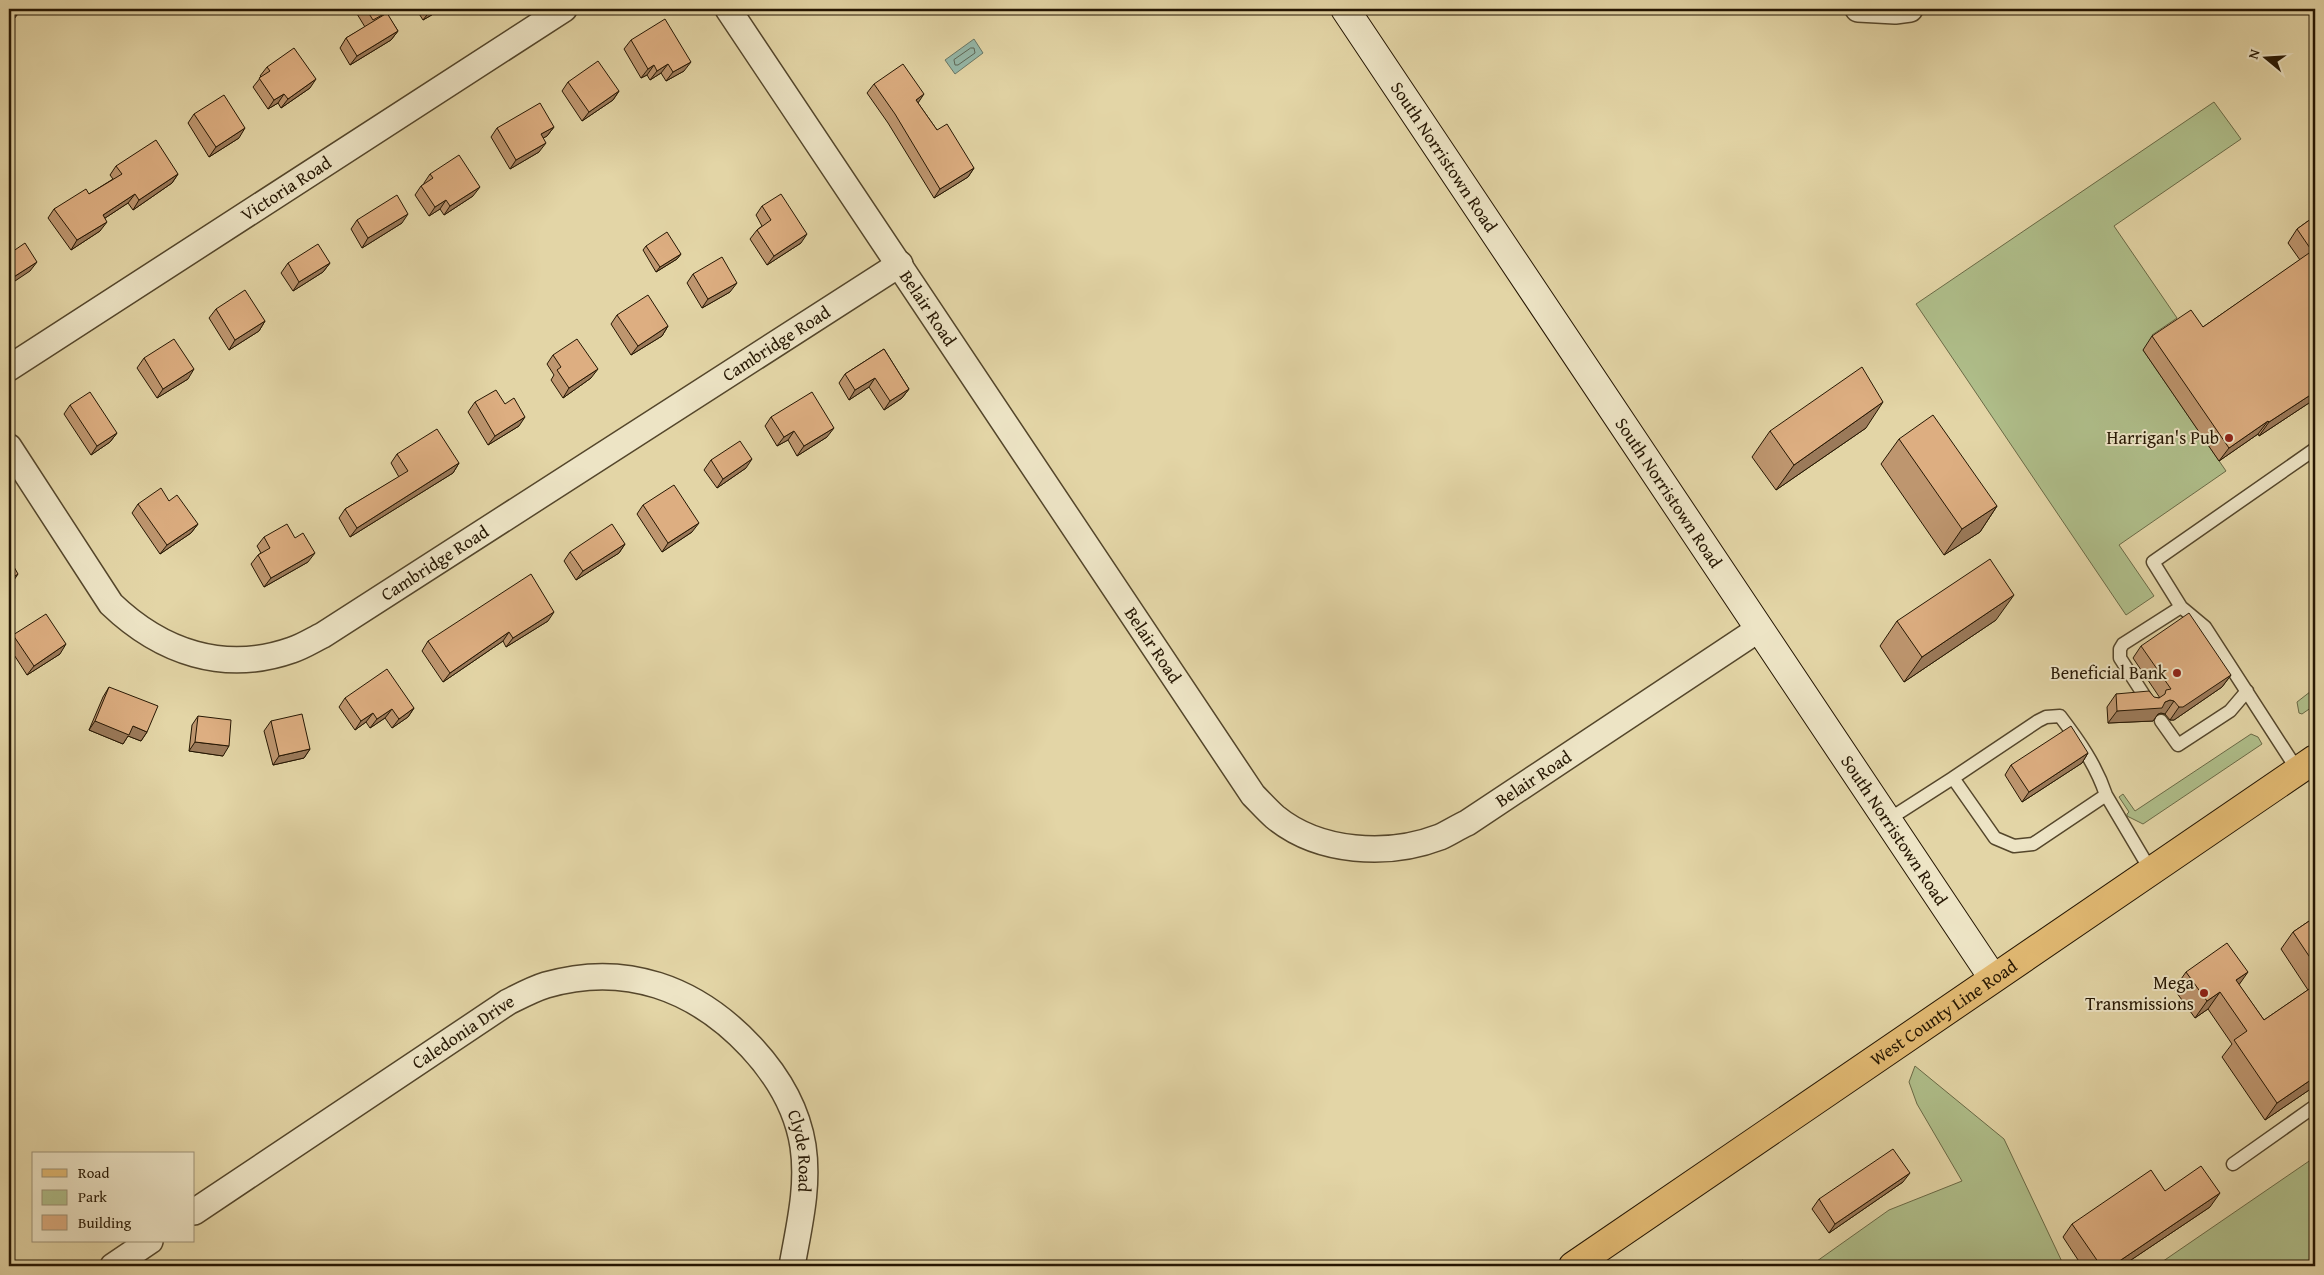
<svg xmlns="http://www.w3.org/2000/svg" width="2324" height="1275" viewBox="0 0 2324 1275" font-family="'Gentium Book Plus',serif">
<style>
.green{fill:#afbe8a;stroke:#6a6a46}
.water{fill:#95b8a9;stroke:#687766}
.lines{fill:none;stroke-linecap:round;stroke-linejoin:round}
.shore{stroke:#5d6756;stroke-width:1}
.lane-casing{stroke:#54462b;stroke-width:15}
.street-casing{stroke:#54462b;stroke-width:28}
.secondary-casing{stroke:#251602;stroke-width:30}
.primary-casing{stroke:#251602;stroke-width:30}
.lane{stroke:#ede4c5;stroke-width:12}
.street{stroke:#ede4c5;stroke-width:25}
.secondary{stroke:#ede4c5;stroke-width:28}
.primary{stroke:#e2ba73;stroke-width:28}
.wall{fill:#be966f;stroke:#251602}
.shaded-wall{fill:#9b7a5a;stroke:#251602}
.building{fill:#ddae81;stroke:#251602}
.poi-dot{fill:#8f2418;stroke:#ede4c5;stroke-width:2}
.labels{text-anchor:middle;stroke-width:4;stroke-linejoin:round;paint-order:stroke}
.street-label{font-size:18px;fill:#251602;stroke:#ede4c5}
.poi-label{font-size:18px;fill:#251602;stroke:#ede4c5;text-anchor:end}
</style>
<rect width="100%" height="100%" fill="#e3d5a6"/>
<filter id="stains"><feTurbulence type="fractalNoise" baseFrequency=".004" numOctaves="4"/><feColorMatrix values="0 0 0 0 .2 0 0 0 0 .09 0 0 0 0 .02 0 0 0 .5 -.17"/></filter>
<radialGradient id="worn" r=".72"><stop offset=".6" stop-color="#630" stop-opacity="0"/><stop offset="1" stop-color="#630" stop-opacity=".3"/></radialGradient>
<!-- green -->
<path class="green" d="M2214 102 2241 139 2114 226 2177 318 2152 335 2155 341 2143 350 2226 471 2119 545 2154 596 2126 615 1916 304Z
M2315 688V705L2302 714 2299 713 2297 702Z
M2251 734 2258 737 2262 744 2143 824 2127 816V814L2129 812 2119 797 2123 794 2135 811Z
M1915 1066 2004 1139 2064 1266H1810L1889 1210 1962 1181 1917 1104 1909 1082Z
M2315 1157V1266H2156Z"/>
<!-- water -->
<path class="water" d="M974 39 983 53 955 74 945 60Z"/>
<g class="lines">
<!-- shore -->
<path class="shore" d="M971 48H974L975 53 958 65H955L954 60Z"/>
<!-- lane casing -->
<g class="lane-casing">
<path id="lane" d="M2149 703 2120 658V649L2123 644 2181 607
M2161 721 2178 745 2230 711 2247 691
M2298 771 2205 627 2181 607 2153 562 2315 449
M1953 778 2038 721 2046 717 2060 716C2079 741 2096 765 2106 795
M1886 821 1953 778 1995 838 2014 846 2033 844 2106 795 2151 871
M2233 1164 2315 1106"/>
</g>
<!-- street casing -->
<g class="street-casing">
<g id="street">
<path id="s1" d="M728 9 1253 795C1260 802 1267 810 1275 817 1319 853 1388 857 1440 837 1449 833 1458 827 1467 823L1759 629"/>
<path d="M1858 9 1895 11 1910 9"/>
<path id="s2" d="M9 368 564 9"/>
<path id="s3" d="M9 447 111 604C161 652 224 674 292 650 302 647 313 640 323 635L900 264"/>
<path id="s4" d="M194 1212 508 1002C520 996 533 989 546 985 625 962 696 988 751 1047 777 1075 797 1108 803 1146 809 1187 799 1226 792 1266"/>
<path d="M113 1266 150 1241"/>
</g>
</g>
<!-- secondary casing -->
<g class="secondary-casing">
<g id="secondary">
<path id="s5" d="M1345 9 1993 978"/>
</g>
</g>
<!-- primary casing -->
<g class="primary-casing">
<g id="primary">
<path id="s6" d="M1573 1266 2315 759"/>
</g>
</g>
<!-- lane -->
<use href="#lane" class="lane"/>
<!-- street -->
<use href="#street" class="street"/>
<!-- secondary -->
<use href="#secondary" class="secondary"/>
<!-- primary -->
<use href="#primary" class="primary"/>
</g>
<!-- wall -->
<path class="wall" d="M354 9H390L391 10 387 14 398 31 391 40 350 65 340 48 346 38 365 27Z
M416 9H442L423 20Z
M631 40 684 71 666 81 661 73 650 80 647 75 641 78 624 49Z
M267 67 310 88 281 108 278 103 268 109 253 87 261 77 260 76Z
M568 82 619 91 613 100 582 121 562 91Z
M874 84 918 103 937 130 974 168 968 177 934 198 888 123 867 93Z
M194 114 239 138 209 157 188 123Z
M554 127 547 136 543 138 539 152 510 169 491 137 497 128Z
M116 166 178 174 172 183 133 210 128 203 105 218 100 231 71 250 48 218 54 209 89 194 113 179 110 175Z
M430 174 473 196 444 215 440 209 429 216 415 195 421 186 424 184V183Z
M762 206 801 243 767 265 750 239 757 230 762 226 756 215Z
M2315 216V399L2259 436 2258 434 2219 461 2143 350 2152 336 2203 327 2300 260 2288 243 2297 229Z
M357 220 402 223 362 248 351 229Z
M646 246 681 254 677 259 656 272 643 250Z
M288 263H330L323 272 293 291 281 273Z
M693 274 730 292 702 308 687 283Z
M216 309 265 321 259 331 229 350 209 318Z
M617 315 668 326 662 336 631 355 611 324Z
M884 349 909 389 902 398 884 410 869 387 849 400 839 383 845 374Z
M553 355 591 378 563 398 551 380 554 375 547 364Z
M144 358 188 379 157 398 137 368Z
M475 402 519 426 488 445 468 412Z
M70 405 117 433 110 442 91 455 64 414Z
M771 417 827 437 797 456 788 440 777 446 765 426Z
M1866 428 1776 490 1752 457 1770 431Z
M1899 439 1997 506 1980 532 1944 555 1881 464Z
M397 454 459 463 453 473 350 537 339 518 345 509 399 477 391 463Z
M711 460 746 468 717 488 704 470Z
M169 501 198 524 191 533 160 554 132 513 138 504Z
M643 505 692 532 662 552 637 514Z
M264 537 308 562 264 587 251 564 258 555 261 553 257 546Z
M625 544 619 553 576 580 564 561 570 552Z
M1996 620 1904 682 1880 646 1897 621Z
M548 621 506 647 503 641 443 682 422 651 428 641Z
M13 635 60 654 27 675 9 647V641Z
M2141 646 2231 675 2222 687 2174 720H2170L2165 714 2161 713 2158 714 2153 721 2108 723 2107 707 2116 694 2160 698 2133 658Z
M109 687 147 732 141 741 128 736 123 744 89 730 103 697Z
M345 698 414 708 408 717 392 728 385 718 370 728 366 722 355 730 339 707Z
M198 716 223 756 189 751 192 725Z
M271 721 310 749 304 758 273 765 264 731Z
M2088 753 2082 763 2022 802 2005 775 2011 765Z
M2315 917V1086L2265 1120 2222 1057 2232 1044 2208 1009 2195 1018 2174 989 2186 972 2239 985 2264 1020 2308 990 2281 949 2293 932Z
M1903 1182 1829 1233 1812 1209 1819 1199Z
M2165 1191 2210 1207 2122 1266H2082L2063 1237 2072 1224Z"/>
<!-- shaded-wall -->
<path class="shaded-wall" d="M434 9H442L423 20 430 11Z
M21 10 14 19 9 23V18Z
M398 31 391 40 350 65 357 56Z
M691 62 684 71 666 81 673 72Z
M668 64 661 73 650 80 657 71Z
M654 65 647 75 641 78 648 69Z
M316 79 310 88 281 108 288 99Z
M619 91 613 100 582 121 589 112Z
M284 94 278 103 268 109 274 100Z
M924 94 918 103 916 100Z
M554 127 547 136 534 143 541 134Z
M245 128 239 138 209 157 216 147Z
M546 143 539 152 510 169 516 160Z
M974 168 968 177 934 198 940 189Z
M178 174 172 183 133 210 139 200Z
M480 187 473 196 444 215 450 206Z
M135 194 128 203 96 224 103 215Z
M446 200 440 209 429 216 435 207Z
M408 214 402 223 362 248 368 238Z
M107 222 100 231 71 250 77 240Z
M807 234 801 243 767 265 774 256Z
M681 254 677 259 656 272 660 267Z
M37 262 30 271 9 285V280Z
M330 263 323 272 293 291 299 282Z
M737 283 730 292 702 308 708 299Z
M265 321 259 331 229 350 235 340Z
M668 326 662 336 631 355 638 346Z
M194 369 188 379 157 398 163 389Z
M598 369 591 378 563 398 569 388Z
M875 378 869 387 849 400 855 390Z
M909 389 902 398 884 410 890 401Z
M2315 392V399L2259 436 2269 422Z
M1883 402 1866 428 1776 490 1794 465Z
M525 417 519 426 488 445 495 436Z
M2268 421 2258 434 2219 461 2229 448Z
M834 428 827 437 797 456 804 446Z
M794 431 788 440 777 446 784 437Z
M117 433 110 442 91 455 97 446Z
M752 459 746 468 717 488 723 479Z
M459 463 453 473 350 537 357 528Z
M1997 506 1980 532 1944 555 1962 529Z
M699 523 692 532 662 552 668 543Z
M198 524 191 533 160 554 167 545Z
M625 544 619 553 576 580 583 571Z
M315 553 308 562 264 587 271 578Z
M18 574 12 583 9 585V580Z
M2014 595 1996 620 1904 682 1922 657Z
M554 612 548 621 506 647 513 638Z
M509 632 503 641 443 682 450 673Z
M66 644 60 654 27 675 34 666Z
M2231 675 2222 687 2174 720H2170L2179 707Z
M2170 700 2174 701 2165 714 2161 713 2158 714 2153 721 2108 723 2117 711 2165 702Z
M414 708 408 717 392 728 399 719Z
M392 709 385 718 370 728 377 719Z
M373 713 366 722 355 730 361 721Z
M95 721 133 726 147 732 141 741 128 736 123 744 89 730Z
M195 742 229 746 223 756 189 751Z
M310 749 304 758 273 765 279 756Z
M2088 753 2082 763 2022 802 2029 792Z
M2248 972 2236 989V980Z
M2220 992 2208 1009 2195 1018 2207 1001Z
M2315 1077V1086L2265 1120 2277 1103Z
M1910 1173 1903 1182 1829 1233 1835 1224Z
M2220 1193 2210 1207 2122 1266H2112Z"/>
<!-- building -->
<path class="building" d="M9 9H20L21 10 9 18Z
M366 9H390L391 10 373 20Z
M387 13 398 31 357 56 346 38Z
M665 19 691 62 673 72 668 64 657 71 654 65 648 69 631 40Z
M294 48 316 79 288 99 284 94 274 100 259 78 270 71 267 67Z
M598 61 619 91 589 112 568 82Z
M903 64 924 94 916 100 937 130 947 124 974 168 940 189 895 114 874 84Z
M224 95 245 128 216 147 194 114Z
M540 103 554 127 541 134 546 143 516 160 497 128Z
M156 140 178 174 139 200 135 194 103 215 107 222 77 240 54 209 86 189 89 194 122 174 116 166Z
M459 155 480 187 450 206 446 200 435 207 421 186 433 178 430 174Z
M781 194 807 234 774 256 757 230 771 220 762 206Z
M397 195 408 214 368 238 357 220Z
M2315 216V392L2269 422 2268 421 2229 448 2152 336 2191 310 2203 327 2312 251 2297 229Z
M667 232 681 254 660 267 646 246Z
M25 243 37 262 9 280V254Z
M318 244 330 263 299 282 288 263Z
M722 257 737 283 708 299 693 274Z
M245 290 265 321 235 340 216 309Z
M648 295 668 326 638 346 617 315Z
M174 339 194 369 163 389 144 358Z
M577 339 598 369 569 388 557 370 561 367 553 355Z
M884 349 909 389 890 401 875 378 855 390 845 374Z
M1862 367 1883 402 1794 465 1770 431Z
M496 390 505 404 514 398 525 417 495 436 475 402Z
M90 392 117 433 97 446 70 405Z
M812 392 834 428 804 446 794 431 784 437 771 417Z
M1933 415 1997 506 1962 529 1899 439Z
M437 429 459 463 357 528 345 509 408 471 397 454Z
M740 441 752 459 723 479 711 460Z
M674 485 699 523 668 543 643 505Z
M161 488 169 501 177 495 198 524 167 545 138 504Z
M287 524 295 538 303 533 315 553 271 578 258 555 270 548 264 537Z
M612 524 625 544 583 571 570 552Z
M9 558 18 574 9 580Z
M1990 559 2014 595 1922 657 1897 621Z
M531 574 554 612 513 638 509 632 450 673 428 641Z
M2189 613 2231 675 2183 707H2179L2174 701 2170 700 2165 702 2162 708 2117 711 2116 694 2149 691 2154 697 2159 698 2165 694 2166 690 2171 689 2141 646Z
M46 614 66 644 34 666 13 635Z
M387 669 414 708 399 719 392 709 377 719 373 713 361 721 345 698Z
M109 687 158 706 147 732 133 726 129 735 95 721Z
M302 714 310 749 279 756 271 721Z
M198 716 231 720 229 746 195 742Z
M2071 726 2088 753 2029 792 2011 765Z
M2315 917V965L2293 932Z
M2227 943 2248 972 2236 980 2264 1020 2315 985V1077L2277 1103 2234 1040 2247 1031 2220 992 2207 1001 2186 972Z
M1893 1149 1910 1173 1835 1224 1819 1199Z
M2201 1166 2220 1193 2112 1266H2101L2072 1224 2151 1170 2165 1191Z
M1743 1260 1749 1266H1735Z"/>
<!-- markers -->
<g class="poi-dot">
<circle cx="2229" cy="438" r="5"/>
<circle cx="2177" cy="673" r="5"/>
<circle cx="2204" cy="993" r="5"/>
</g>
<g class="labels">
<!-- street labels -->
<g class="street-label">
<text dy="6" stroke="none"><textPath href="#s5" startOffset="178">South Norristown Road</textPath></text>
<text dy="6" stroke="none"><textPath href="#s2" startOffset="330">Victoria Road</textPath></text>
<text dy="6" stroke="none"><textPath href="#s1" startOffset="360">Belair Road</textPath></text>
<text dy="6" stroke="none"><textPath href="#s3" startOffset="958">Cambridge Road</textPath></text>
<text dy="6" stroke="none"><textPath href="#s5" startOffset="582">South Norristown Road</textPath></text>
<text dy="6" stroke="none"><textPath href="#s3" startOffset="552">Cambridge Road</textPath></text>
<text dy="6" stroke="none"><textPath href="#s1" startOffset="765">Belair Road</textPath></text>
<text dy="6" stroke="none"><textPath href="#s1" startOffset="1260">Belair Road</textPath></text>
<text dy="6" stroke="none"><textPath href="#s5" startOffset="988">South Norristown Road</textPath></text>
<text dy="6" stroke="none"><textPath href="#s6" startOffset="449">West County Line Road</textPath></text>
<text dy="6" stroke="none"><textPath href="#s4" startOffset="324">Caledonia Drive</textPath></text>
<text dy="6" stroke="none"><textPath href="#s4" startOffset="764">Clyde Road</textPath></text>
</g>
<!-- poi labels -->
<g class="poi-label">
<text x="2219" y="444">Harrigan's Pub</text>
<text x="2167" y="679">Beneficial Bank</text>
<text x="2194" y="989">Mega<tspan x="2194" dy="21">Transmissions</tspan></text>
</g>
</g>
<!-- margin -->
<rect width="2324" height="1275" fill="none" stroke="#e3d5a6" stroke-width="30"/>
<rect x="10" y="10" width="2304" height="1255" fill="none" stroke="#251602" stroke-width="2.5"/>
<rect x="15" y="15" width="2294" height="1245" fill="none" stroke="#251602"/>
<!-- legend -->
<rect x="32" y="1152" width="162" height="90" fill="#ede4c5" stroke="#9d9277"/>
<rect x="42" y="1169" width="25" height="8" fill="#e2ba73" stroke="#9d9277"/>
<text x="78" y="1178" font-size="15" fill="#251602">Road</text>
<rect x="42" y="1190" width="25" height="15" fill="#afbe8a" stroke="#9d9277"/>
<text x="78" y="1202" font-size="15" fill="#251602">Park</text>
<rect x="42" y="1215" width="25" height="15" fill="#ddae81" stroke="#9d9277"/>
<text x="78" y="1228" font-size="15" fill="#251602">Building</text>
<!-- north arrow -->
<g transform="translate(2266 58) rotate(288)" stroke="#ede4c5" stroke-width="4" paint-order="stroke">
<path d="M0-4L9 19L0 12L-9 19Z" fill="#251602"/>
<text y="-8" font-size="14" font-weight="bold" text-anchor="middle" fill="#251602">N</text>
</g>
<rect width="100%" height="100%" filter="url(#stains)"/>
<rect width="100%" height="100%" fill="url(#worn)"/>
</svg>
